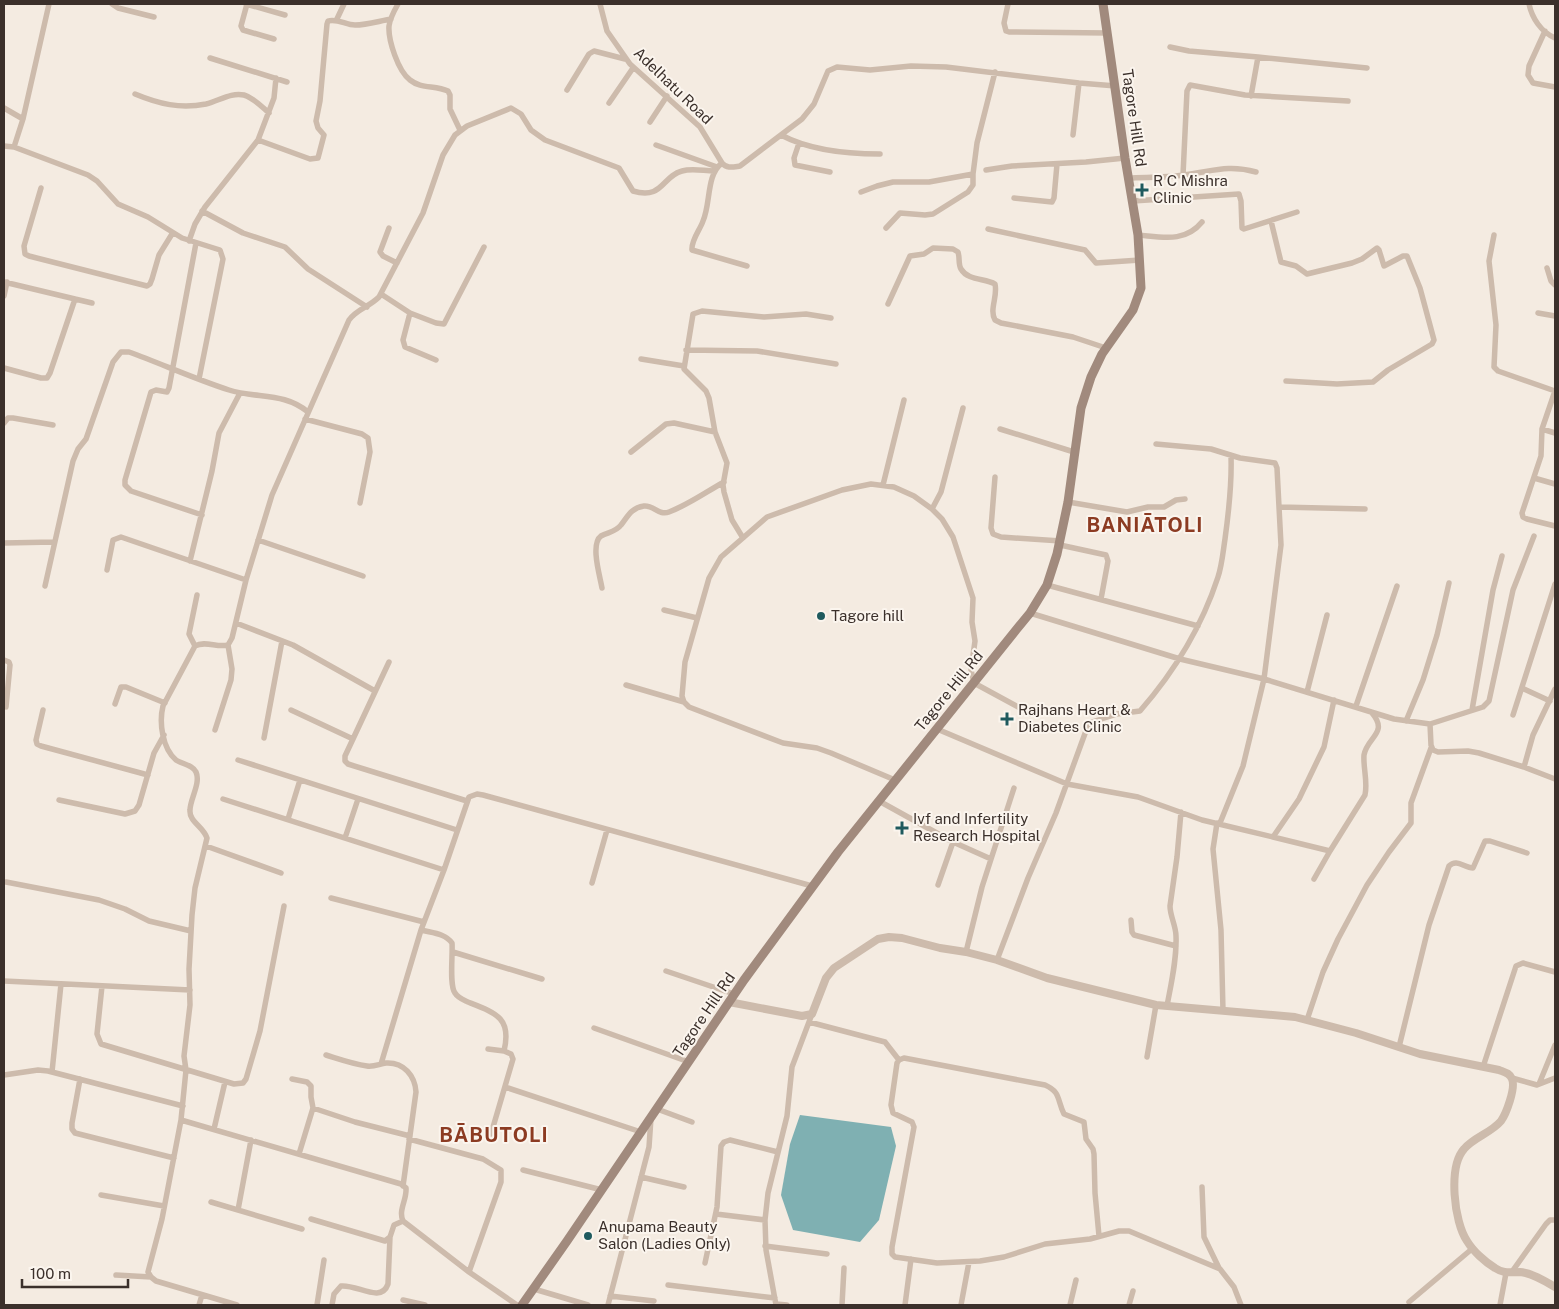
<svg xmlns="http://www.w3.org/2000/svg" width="1559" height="1309" viewBox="0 0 1559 1309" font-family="'Public Sans',sans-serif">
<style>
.water{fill:#7fb0b2}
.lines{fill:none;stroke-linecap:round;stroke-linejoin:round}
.minor{stroke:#cdbbac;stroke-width:5.5}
.tertiary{stroke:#cdbbac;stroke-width:8}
.secondary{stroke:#a18a7d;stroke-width:9}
.poi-dot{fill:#1f5a5e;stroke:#fbf5ee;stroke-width:2}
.labels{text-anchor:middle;stroke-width:4;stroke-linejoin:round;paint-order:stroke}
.street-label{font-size:15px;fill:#3b302b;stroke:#fbf5ee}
.poi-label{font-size:15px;fill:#3b302b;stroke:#fbf5ee;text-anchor:start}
.district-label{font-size:20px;font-weight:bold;letter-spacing:1px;fill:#8c3b22;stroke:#fbf5ee}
</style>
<rect width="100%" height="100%" fill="#f4ebe1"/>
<!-- water -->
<path class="water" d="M800 1115 891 1127 896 1146 879 1220 860 1242 793 1230 781 1195 790 1144Z"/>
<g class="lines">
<!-- minor -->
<path class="minor" d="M112 4 118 8 154 17
M246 4 285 15
M247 4 241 26 243 30 274 39
M398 4C394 11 390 18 389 26 388 40 398 71 410 80 421 89 435 85 448 91L450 95V109L460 130
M600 4 607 31 630 64 700 127 722 163C727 169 733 167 740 166L802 119 814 104 828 71 837 67 870 70 911 66 946 67 1079 83 1116 86
M1008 4 1004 23 1006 31 1009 32 1107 33
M1529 4C1532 18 1541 32 1555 38
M336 21 344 4
M1545 31 1529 66 1528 75 1533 83 1555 87
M1170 47 1189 51 1258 57
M210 58 287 82
M567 90 589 54 594 51 625 59
M135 94C159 104 180 109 206 104 219 101 231 92 244 95 254 98 261 106 269 113
M1251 96 1258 57 1367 68
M609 103 633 68
M4 108 23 119
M650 122 667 96
M781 135C811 151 847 154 880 154
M1073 135 1079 83
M258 140 310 159 318 158 324 135 318 128 316 121 320 101 327 24 328 21C337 18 346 25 355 25 367 25 379 21 391 19
M799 143 794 158 795 165 830 172
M656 145 717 167
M4 146 14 147 88 175 97 181 118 204 148 217 182 238 220 250 223 259 199 379
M14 147 23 119 49 4
M722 163C706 175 711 203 703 221 700 230 691 240 692 250L747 266
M986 170 1012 166 1086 162 1125 158
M1183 175 1187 91 1190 85 1245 95 1348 101
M1128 178C1146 177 1165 178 1183 175 1211 172 1227 164 1256 172
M41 188 24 246 25 254 29 256 147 286 150 284 152 279 159 255 172 234
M861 192 877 186 893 182H929L973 174 977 143 995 72
M1014 198 1052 202 1054 198 1057 164
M1133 201 1239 194 1241 201 1242 228 1244 229 1297 212
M202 211 243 233 285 247 308 269 367 307
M1271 221 1281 262 1296 266 1307 274 1352 263 1362 259 1377 248 1379 250 1384 266 1403 256H1407L1420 288 1434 340 1432 344 1388 370 1373 382 1337 384 1286 381
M389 228 380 252 383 256 397 263
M886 228 900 213 925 215 933 214 968 192 973 185V174
M988 229 1085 250 1096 263 1140 260
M1138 235C1162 237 1185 243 1202 222
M1494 235 1489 261 1496 325 1494 367 1498 371 1555 391
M189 241 195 224 205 207 258 140 274 98 276 78
M196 243 169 388 167 392 156 390 151 392 125 480V485L131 491 202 515
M1547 268 1551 281 1555 285
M4 282 75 299 50 373 47 378H41L4 368
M381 294 410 313 403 340 405 347 436 360
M4 296 7 282
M75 299 92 303
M888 304 910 256 924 254 933 248 953 249 958 252C960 258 958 264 961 269 968 281 985 278 995 284 998 297 989 309 995 320L1001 323 1073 337 1106 348
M410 313 436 323 444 324 484 247
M1538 313 1555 316
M686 350 757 351 836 364
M641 359 684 366
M1555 391 1542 429 1541 456 1522 513 1523 517 1527 519 1555 526
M305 419 362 434 368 438 370 452 360 503
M4 423 8 418H13L53 425
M1000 429 1074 452
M1542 429 1555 433
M1156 444 1211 449 1240 458 1275 463 1277 468 1279 507
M631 452 666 424 674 423 715 432
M995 477 991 528 993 534 1001 537 1061 541
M1534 478 1555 484
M883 485 904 400
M1068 502 1127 512 1148 507H1164L1176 500 1185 499
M932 509 941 492 963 408
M743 538 732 520 724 492 723 485 727 463 715 432 709 398 706 391 684 369 693 314 702 311 764 317 806 314 831 318
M258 540 363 576
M4 543 54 542
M1060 545 1106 555 1108 561 1101 599
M190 561 212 471 219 433 240 393
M107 570 113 540 121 537 246 580
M1047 585 1198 626
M45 586 73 461 78 449 86 439 113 362 121 352H129C162 364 195 379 229 390 258 399 284 392 308 412
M602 588C600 576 590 544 601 536 608 532 616 532 621 525 628 516 631 508 644 506 654 505 659 516 669 512 688 505 706 492 724 482
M664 610 697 618
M1030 613 1180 659 1264 679 1394 719 1430 724 1483 707 1489 701 1513 590 1534 536
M236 623 293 645 375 691
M195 646 189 634 197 595
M4 660 9 662 10 665 6 707
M389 662 345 756V761L348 764 467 801
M626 685 684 702
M1522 688 1550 701
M1307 692 1327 615
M115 704 121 687H126L165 703
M1356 706 1397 586
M43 710 36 740 37 744 41 746 148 775
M291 710 353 739
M1472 710 1493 590 1502 556
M1513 715 1555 584
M1406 721 1423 680 1437 635 1449 583
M1430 724 1431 745 1433 750 1438 752 1468 751 1479 753 1524 767 1555 779
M937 729 1067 784 1138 797 1202 820 1273 837 1299 799 1324 747 1334 700
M215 730 231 680 232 669 228 645
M264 738 282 641
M238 760 457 830
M1524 767 1533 735 1555 689
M895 780 831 753 817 748 783 743 689 707 684 702 682 696 685 662 709 578 721 557 767 517 842 490 871 484 894 487 914 496 932 509 942 519 953 537 973 598 972 622 975 641 971 670 974 683 1031 714
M223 799 444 870 469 797 477 794 483 795 812 886
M59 800 125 814 135 811 139 805 154 753 164 735
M879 801 953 842 991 859
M288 819 300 780
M1217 823 1213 849 1221 930 1223 1011
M1220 823 1243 766 1264 679 1281 545 1279 507 1365 509
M1273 837 1330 851
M345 838 358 799
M206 846 281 873
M1314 879 1330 851 1365 795C1368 782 1363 768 1364 755 1367 737 1389 733 1372 713
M6 882 99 900 125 909 149 921 191 931
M592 883 607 830
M938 885 953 842
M331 898 424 922
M1131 920 1132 932 1134 935 1176 946
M421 930C432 933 445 933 452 943 453 954 449 985 455 993 458 998 464 1000 468 1002 496 1013 512 1018 504 1051
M453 952 542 979
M966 952 982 887 1014 788
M997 960 1028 878 1056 813 1087 728 1092 722 1117 714 1140 711C1174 672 1202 626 1218 577 1222 565 1223 552 1225 539 1229 510 1232 485 1231 456
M666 971 734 994
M4 981 190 990
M102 986 97 1034 101 1044 234 1084 243 1083 246 1079 260 1031 284 906
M1167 1006C1171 984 1177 959 1176 936 1176 926 1170 916 1170 906L1177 857 1181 812
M1307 1020 1323 972 1338 939 1367 885 1389 852 1411 823V803L1431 748
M809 1022 885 1042 899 1060
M594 1028 689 1062
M1399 1047 1429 925 1449 866C1457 858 1464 868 1473 868L1485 841H1490L1527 853
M488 1049 504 1051 511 1054 513 1059 491 1134
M326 1055C339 1059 353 1064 367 1066 374 1067 379 1064 386 1063 404 1062 415 1076 416 1092L403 1186
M1147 1057 1156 1005
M381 1064 421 930 444 870
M1483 1067 1516 966 1523 963 1555 972
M52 1072 61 984
M4 1075 38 1070 48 1071 183 1106
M1512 1078 1537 1085 1555 1078
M80 1079 72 1123V1129L75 1133 174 1158
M292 1079 307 1082 311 1086V1097L313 1108
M1539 1084 1555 1045
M505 1087 641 1132
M657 1109 692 1122
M181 1120 401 1184 406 1188C407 1200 398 1210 403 1221L469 1272 517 1305
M214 1129 225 1082
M409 1139 483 1159 501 1170V1182L469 1272
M299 1154 313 1108 355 1122 410 1136
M523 1170 602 1190
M641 1177 684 1187
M1202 1187 1204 1237 1219 1268
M101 1195 164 1206
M211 1202 302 1229
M238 1210 251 1140
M716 1214 765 1220
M311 1219 385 1241 390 1237 394 1225 403 1221
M1099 1236 1095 1193 1094 1154 1093 1149 1086 1139 1084 1122 1064 1114C1057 1100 1061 1092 1045 1085L904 1058 899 1060 897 1063 891 1105 893 1113 912 1122 914 1127 892 1247V1254L895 1257 937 1263 980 1261 1004 1257 1045 1244 1090 1239 1119 1231H1129L1220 1269 1234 1287 1241 1305
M765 1246 827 1254
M705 1263 717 1207 721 1146 724 1142 730 1140 778 1152
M1511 1273 1546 1224 1550 1220H1555
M116 1275 151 1277
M668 1285 775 1298
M534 1289 588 1305
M610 1296 654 1301
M403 1300 425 1305
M1409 1302 1473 1248
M776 1304 787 1305
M199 1305 202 1295
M237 1305 156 1281 151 1277 148 1272 162 1219 181 1120 186 1070 184 1056 190 1005 189 969 192 915 195 888 207 838C203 826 189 822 190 810 190 799 201 783 196 772 193 765 182 764 176 760 162 748 159 722 163 706L195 646C205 640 217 648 228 645L232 638 246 580 272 495 349 320C357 309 369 307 379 297L423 213 443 155 455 135 467 126 511 108 521 114 531 130 545 140 619 168 633 191C663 200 662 176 682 171 692 168 704 171 714 171
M317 1305 324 1260
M332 1305 334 1294 341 1286C357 1284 381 1304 388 1284L390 1237
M608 1305 649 1147 651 1118
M776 1305 766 1250 765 1220 768 1193 787 1116 792 1067 812 1014
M842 1305 844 1268
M905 1305 911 1259
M961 1305 969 1262
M1070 1305 1076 1280
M1129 1305 1133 1291
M1500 1305 1506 1273"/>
<!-- tertiary -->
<path class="tertiary" d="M729 1002 802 1016 812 1014 826 978 834 968 878 939 889 937 902 938 940 948 966 952 997 960 1047 978 1156 1005 1295 1017 1356 1033 1420 1054 1499 1070C1504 1072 1510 1073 1512 1079 1516 1088 1506 1114 1501 1121 1491 1133 1474 1137 1464 1149 1448 1167 1454 1222 1467 1241 1473 1251 1485 1262 1495 1268 1504 1274 1510 1272 1520 1272 1532 1273 1545 1281 1555 1287"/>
<!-- secondary -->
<path class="secondary" d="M522 1305 567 1241 744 980 838 852 1016 630 1030 613 1047 585 1057 554 1068 502 1081 408 1091 377 1102 354 1133 310 1141 288 1138 235 1125 158 1103 4"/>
</g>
<!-- markers -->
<g class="poi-dot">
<path d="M1139.5 182.5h5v5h5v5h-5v5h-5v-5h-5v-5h5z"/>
<circle cx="821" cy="616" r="5"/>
<path d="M1004.5 711.5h5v5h5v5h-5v5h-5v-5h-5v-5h5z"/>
<path d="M899.5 820.5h5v5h5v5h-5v5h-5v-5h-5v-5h5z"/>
<circle cx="588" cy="1236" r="5"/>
</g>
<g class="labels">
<!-- street labels -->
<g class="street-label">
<text transform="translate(673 86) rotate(44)" y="5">Adelhatu Road</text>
<text transform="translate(1134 118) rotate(82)" y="5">Tagore Hill Rd</text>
<text transform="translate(949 691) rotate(-51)" y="5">Tagore Hill Rd</text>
<text transform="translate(704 1015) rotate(-56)" y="5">Tagore Hill Rd</text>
</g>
<!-- poi labels -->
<g class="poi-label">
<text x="1153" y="186">R C Mishra<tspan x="1153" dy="17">Clinic</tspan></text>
<text x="831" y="621">Tagore hill</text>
<text x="1018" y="715">Rajhans Heart &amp;<tspan x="1018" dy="17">Diabetes Clinic</tspan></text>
<text x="913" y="824">Ivf and Infertility<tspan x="913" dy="17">Research Hospital</tspan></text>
<text x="598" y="1232">Anupama Beauty<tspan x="598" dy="17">Salon (Ladies Only)</tspan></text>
</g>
<!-- district labels -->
<g class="district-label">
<text x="1145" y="532">BANIĀTOLI</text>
<text x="494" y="1142">BĀBUTOLI</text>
</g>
</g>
<!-- border -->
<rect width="1559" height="1309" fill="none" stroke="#3b302b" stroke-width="10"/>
<!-- scale -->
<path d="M22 1279v8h106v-8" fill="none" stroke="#3b302b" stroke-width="2.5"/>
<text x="30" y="1279" font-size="15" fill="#3b302b" stroke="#fbf5ee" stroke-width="4" paint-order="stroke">100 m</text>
</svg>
